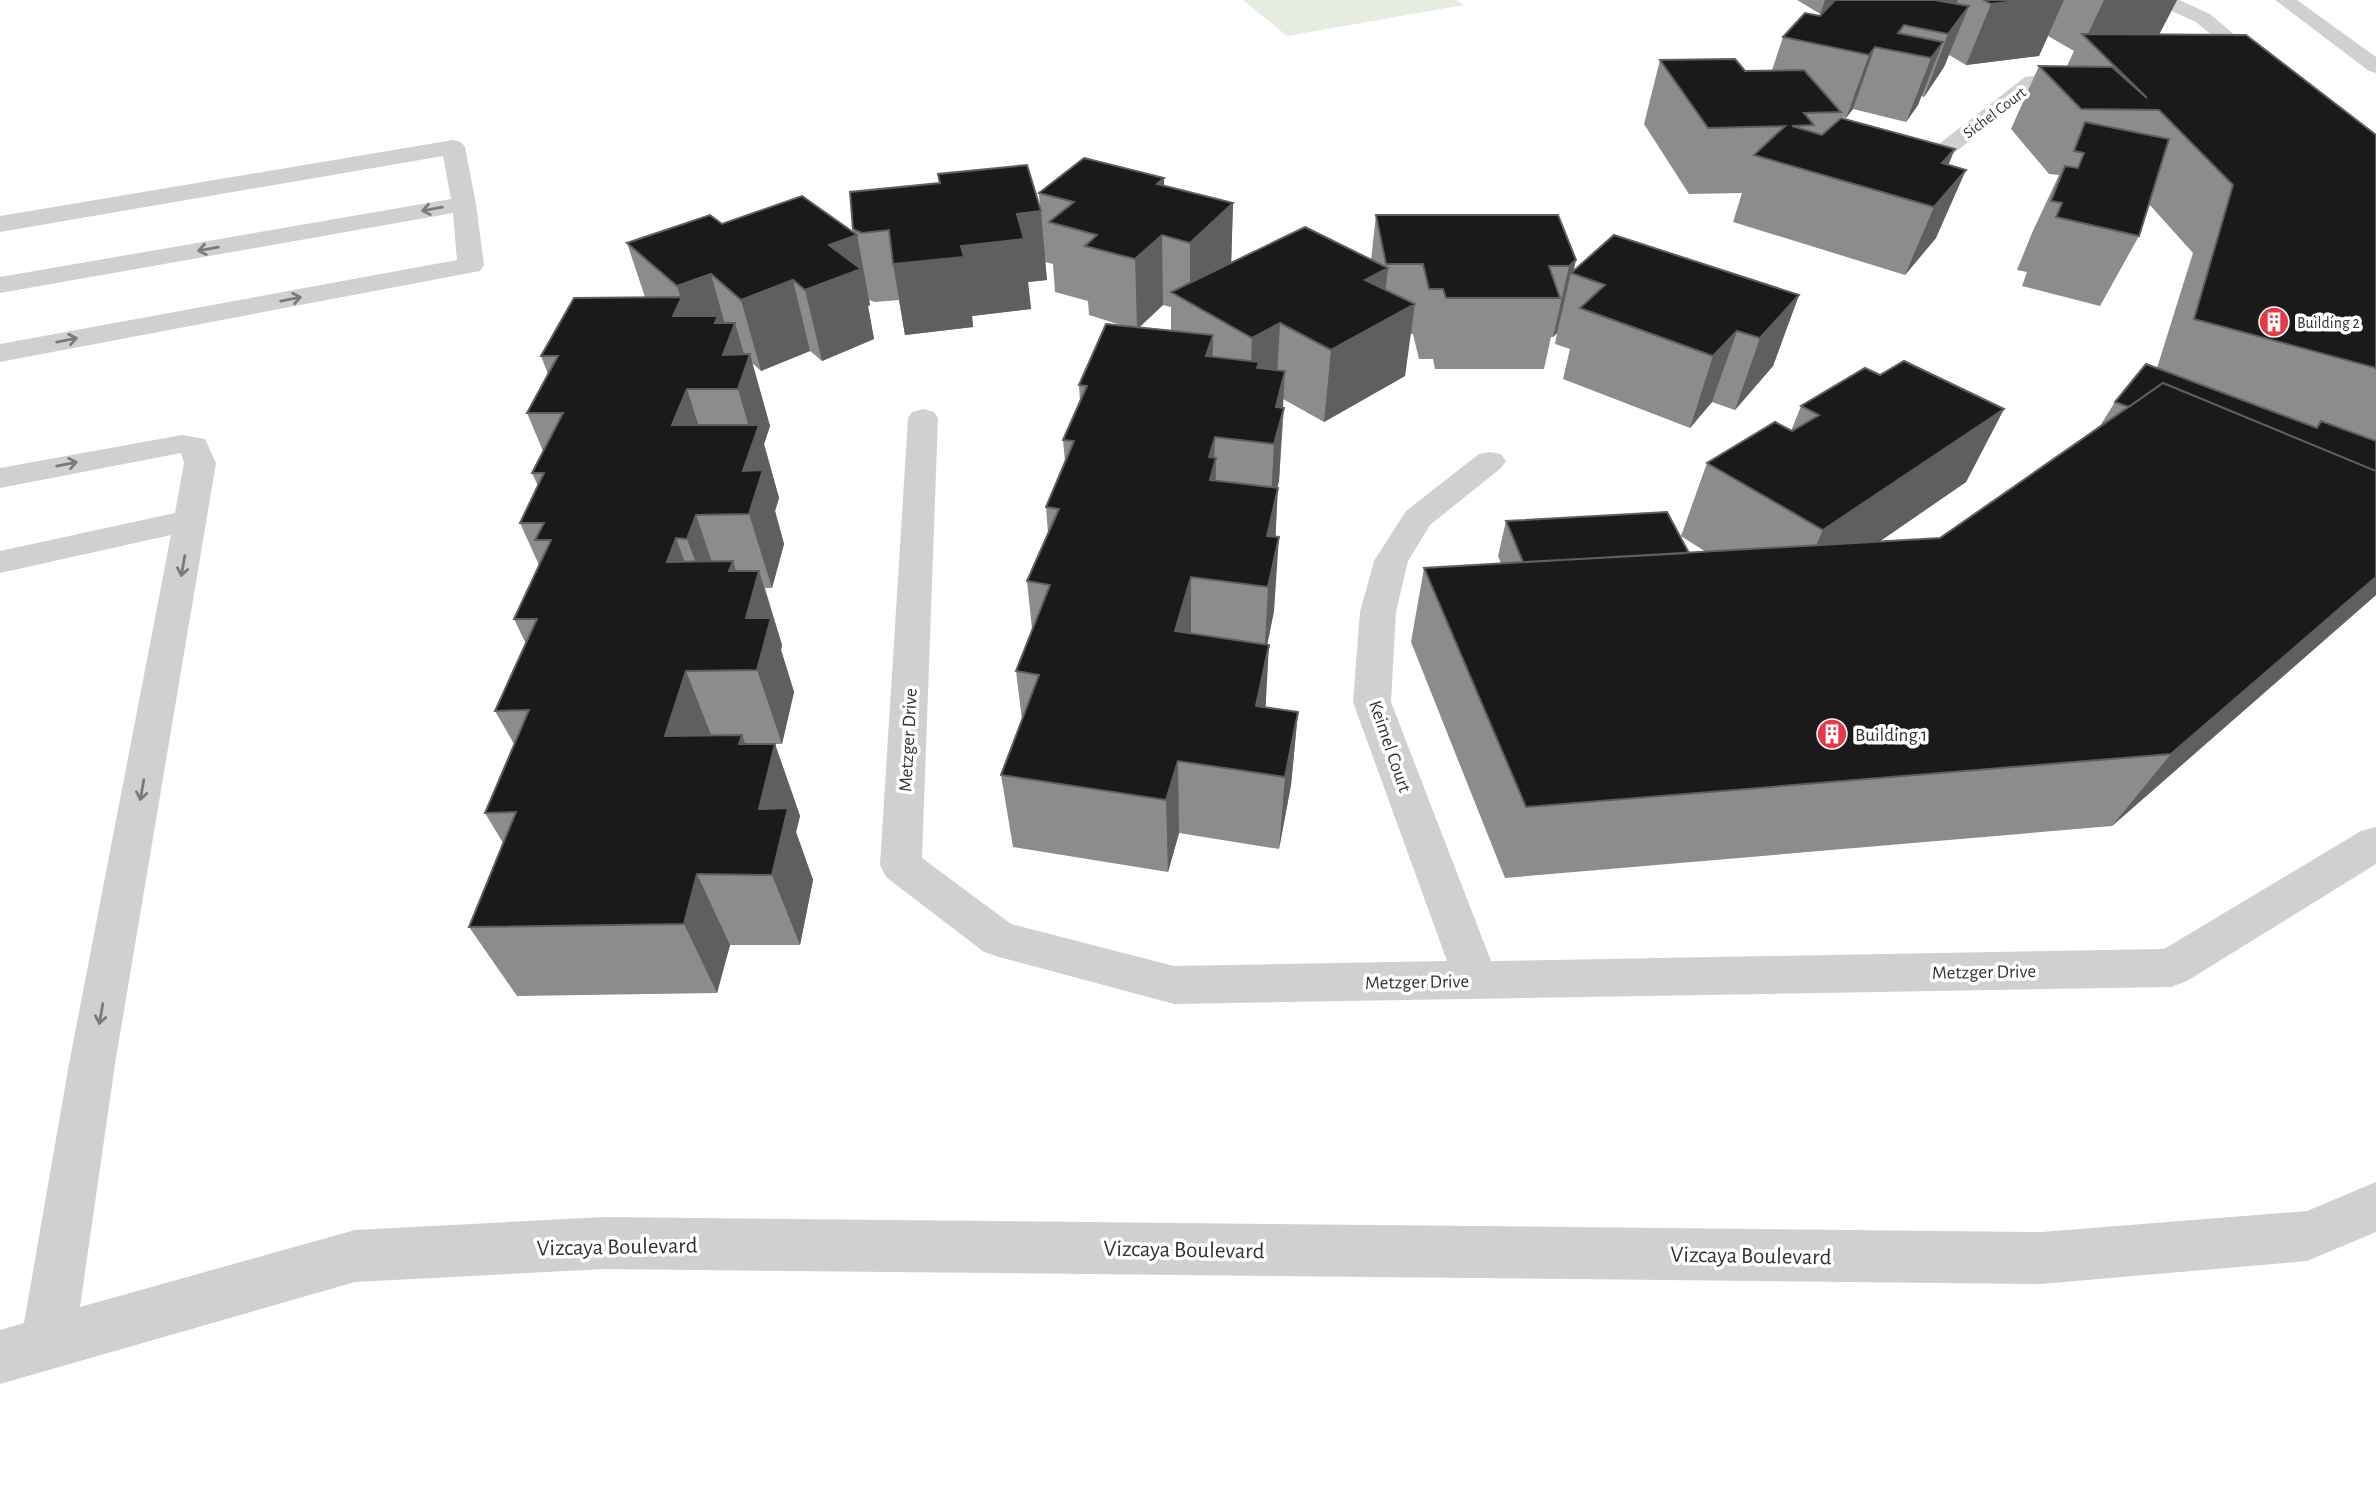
<svg xmlns="http://www.w3.org/2000/svg" width="2376" height="1485" viewBox="0 0 2376 1485" font-family="'Alegreya Sans',sans-serif">
<style>
.green{fill:#e6ecdf}
.lines{fill:none;stroke-linecap:round;stroke-linejoin:round}
.minor{fill:#d0d0d0;fill-rule:evenodd}
.wall{fill:#8c8c8c;fill-rule:evenodd}
.shaded-wall{fill:#5f5f5f}
.building{fill:#1a1a1a;stroke:#5f5f5f;stroke-width:2}
.oneway{stroke:#7a7a7a}
.labels{text-anchor:middle;stroke-width:7;stroke-linejoin:round;paint-order:stroke}
.far-street-label{font-size:16px;fill:#333;stroke:#fff}
.far-poi-label{font-size:16px;fill:#333;stroke:#fff;text-anchor:start}
.poi-label{font-size:19px;fill:#333;stroke:#fff;text-anchor:start}
.street-label{font-size:19px;fill:#333;stroke:#fff}
.near-street-label{font-size:23px;fill:#333;stroke:#fff}
</style>
<rect width="100%" height="100%" fill="#fff"/>
<!-- green -->
<path class="green" d="M1243 0H1456L1464 5 1287 36Z"/>
<g class="lines">
<!-- minor -->
<path class="minor" d="M2153 0H2179L2210 14 2275 69 2271 73H2257L2196 22 2156 4Z
M2275 0H2297L2376 57V73L2369 71Z
M2082 70 2090 71 2093 76 2090 81 2039 88 1937 166H1921L1917 161 2025 77Z
M453 140 461 142 465 147 476 204 484 265 480 271 0 362V344L457 260 453 213 0 293V277L451 199 443 156 0 232V216Z
M923 409 934 412 938 418 922 858 1011 924 1174 966 1447 961 1353 702 1360 612 1374 561 1406 511 1479 454 1490 452 1501 454 1506 461 1501 468 1430 525 1408 561 1396 612 1391 702 1491 961 2164 949 2361 831 2376 827V864L2187 981 2171 987 1174 1004 999 957 984 952 886 877 880 865 908 418 912 412Z
M182 435 205 439 216 463 115 1064 80 1307 355 1230 604 1217 2041 1232 2307 1211 2376 1182V1232L2307 1261 2041 1284 604 1269 355 1282 0 1384V1330L24 1323 69 1064 171 535 0 573V551L175 513 184 463 181 453 0 488V468Z"/>
</g>
<!-- wall -->
<path class="wall" d="M1797 0H2177L2159 35 2376 135V595L2112 826 1505 878 1411 642 1424 568 1501 563 1498 556 1506 521 1689 553 1706 552 1681 536 1707 463 1791 431 1801 406 1880 375 2004 409 1966 482 1880 541 1940 538 2100 426 2115 402 2157 368 2193 253 2149 204 2139 236 2100 306 2022 286 2027 272 2017 270 2032 233 2059 175 2049 174 2011 129 2039 66H2067L2074 51 2048 36 2039 56 1966 65 1949 55 1944 67 1924 97 1921 96 1918 105 1906 122 1853 109 1846 118 1840 117 1839 120 1948 165 1936 238 1905 275 1733 222 1742 193 1689 194 1644 124 1660 60 1745 71 1772 70 1783 37 1822 15Z
M938 174 1040 207 1039 193 1164 178V186L1233 203 1231 263 1371 260 1376 215H1558L1574 270 1799 295 1773 366 1735 410 1712 402 1690 428 1563 379 1570 349 1555 344 1557 333 1553 337H1551L1544 369H1435L1433 359H1419L1413 334H1410L1405 376 1324 422 1283 399V408H1284L1279 481 1277 488 1274 611 1267 644 1265 708 1298 712 1291 785 1279 849 1179 833 1168 872 1013 847 1001 775 1022 720 1016 671 1032 629 1027 581 1048 533 1046 507 1065 462 1063 440 1080 402 1079 385 1124 326 1089 315 1088 301 1055 292 1053 264 1045 262 1047 280 1028 282 1031 309 972 316 973 327 905 335 899 300 875 302 869 300 870 305 868 306 874 339 822 361 810 351 761 371 752 363 770 426 764 444 779 498 775 511 784 544 772 588H765L782 645 781 650 794 692 782 744H775L800 816 796 832 813 880 800 945H730L717 993 517 996 469 927 503 843 485 813 514 744 495 711 526 644 514 619 539 565 520 523 538 486 532 473 543 451 527 413 548 374 541 356 645 297 627 243 722 224 854 234 853 229 939 183ZM1163 305 1171 307V330L1140 327Z"/>
<!-- shaded-wall -->
<path class="shaded-wall" d="M1825 0H1878L1875 8 1820 15Z
M1933 0H1958L1944 34Z
M2024 0H2064L2039 56 1966 65 1991 4Z
M2104 0H2177L2154 44 2086 38Z
M1969 6 1944 67 1924 97 1948 34Z
M1943 42 1918 105 1906 122 1931 58Z
M1875 47 1853 109 1846 118 1869 55Z
M1955 149 1931 206 1942 163Z
M1966 170 1936 238 1905 275 1934 207Z
M1164 178 1165 236 1162 235 1163 305 1137 329 1135 259 1157 184Z
M1233 203 1231 271 1190 303V243Z
M1041 211 1047 280 1028 282 1031 309 972 316 973 327 905 335 893 264 961 246 1017 214Z
M857 235 870 305 868 306 874 339 822 361 805 290 829 245Z
M1576 260 1573 274 1571 273 1557 333 1553 337 1569 266Z
M1388 268 1382 322 1415 304 1405 376 1324 422 1331 350 1365 280Z
M711 274 729 339 735 323 747 364 750 354 770 426 764 444 779 498 775 511 784 544 772 588 749 514 743 471 753 441 738 389 673 316 681 299 677 286Z
M793 280 810 351 761 371 741 300Z
M1799 295 1773 366 1735 410 1760 338Z
M1280 323 1276 395 1249 409 1252 338Z
M1737 331 1712 402 1690 428 1713 356Z
M1213 335 1212 407 1206 356Z
M1285 371 1279 481 1270 517 1276 407Z
M687 389 710 462 672 425Z
M2004 409 1966 482 1789 604 1823 530Z
M1215 437 1214 467 1216 458 1215 532 1209 554V457Z
M1278 488 1274 562 1279 537 1274 611 1264 661 1268 587 1267 536Z
M696 515 721 589 714 612 687 539Z
M676 538 703 612 667 562Z
M733 561 748 609 759 571 782 645 781 650 794 692 782 744 757 670 729 571Z
M1191 577V651L1175 631Z
M2376 577V595L2112 826 2171 754Z
M1269 645 1265 718 1256 706Z
M686 671 715 745 665 736Z
M1298 712 1291 785 1279 849 1285 777Z
M742 735 763 792 775 744 800 816 796 832 813 880 800 945 772 875 759 809 739 744Z
M1178 761 1179 833 1168 872 1166 800Z
M697 874 730 945 717 993 684 924Z"/>
<!-- building -->
<path class="building" d="M1835 0H1935L1969 6 1948 34 1904 25 1898 33 1943 42 1931 58 1875 47 1869 55 1783 37 1805 13 1820 16Z
M1984 0H2025L1991 4Z
M2082 34 2246 35 2376 135V368L2194 319 2233 185 2159 110 2081 109 2039 66 2112 67 2147 98Z
M1735 59 1745 71 1804 70 1841 112 1804 113 1814 125 1792 126 1822 135 1841 118 1955 149 1942 163 1966 170 1934 207 1754 155 1785 126 1708 128 1660 60Z
M2085 122 2169 139 2139 236 2056 217 2062 203 2051 201 2065 166 2078 168 2084 153 2074 151Z
M1084 158 1164 178 1157 184 1233 203 1190 243 1162 235 1135 259 1085 246 1097 235 1049 222 1074 202 1039 193Z
M1027 165 1041 211 1017 214 1024 239 961 246 964 257 893 264 889 230 862 233 853 229 850 192 940 183 938 174Z
M802 196 857 235 829 245 861 269 805 290 793 280 741 300 711 274 677 286 627 243 710 215 722 224Z
M1376 215H1558L1576 260 1569 266H1549L1560 298H1446L1443 289H1429L1423 264H1386Z
M1305 227 1388 268 1365 280 1415 304 1331 350 1280 323 1252 338 1171 292Z
M1614 235 1799 295 1760 338 1737 331 1713 356 1580 308 1605 285 1571 273Z
M682 297 673 316H718L715 323H735L723 355 750 354 738 389H687L672 425H759L743 471 763 470 749 514 696 515 687 539 676 538 667 562 733 561 729 571H759L746 618H771L757 670 686 671 665 736 742 735 739 744H775L759 809 788 808 772 875 697 874 684 924 469 927 516 812 485 813 529 710 495 711 537 619H514L551 540H535L544 523H520L544 473H532L563 413H527L558 356H541L574 298Z
M1106 324 1213 335 1206 356 1259 362 1257 368 1285 371 1276 407 1284 408 1274 444 1215 437 1209 457 1216 458 1210 480 1278 488 1267 536 1279 537 1268 587 1191 577 1175 631 1269 645 1256 706 1298 712 1285 777 1178 761 1166 800 1001 775 1039 675 1016 671 1050 585 1027 581 1059 509 1046 507 1074 441 1063 440 1087 386 1079 385Z
M1904 361 2004 409 1823 530 1707 463 1775 422 1792 431 1819 415 1801 406 1865 368 1880 375Z
M2146 364 2317 428 2321 421 2376 441V471L2163 383 2129 407 2115 402Z
M2163 383 2376 471V577L2171 754 1526 807 1424 568 1940 538Z
M1667 512 1689 553 1523 562 1506 521Z"/>
<!-- one-way arrows -->
<defs><path id="oneway-shaft" d="M-6 0H5M1.5-3L5.5 0L1.5 3" fill="none" stroke-width="1.6" stroke-linecap="round" stroke-linejoin="round" transform="scale(1.75)"/></defs>
<g class="oneway">
<use href="#oneway-shaft" transform="translate(432 209) rotate(170)"/>
<use href="#oneway-shaft" transform="translate(208 249) rotate(170)"/>
<use href="#oneway-shaft" transform="translate(291 299) rotate(-11)"/>
<use href="#oneway-shaft" transform="translate(67 340) rotate(-11)"/>
<use href="#oneway-shaft" transform="translate(67 464) rotate(-11)"/>
<use href="#oneway-shaft" transform="translate(183 566) rotate(100)"/>
<use href="#oneway-shaft" transform="translate(142 790) rotate(100)"/>
<use href="#oneway-shaft" transform="translate(101 1014) rotate(100)"/>
</g>
<!-- icons -->
<defs>
<g id="building-disc" transform="scale(1.575)"><circle r="9.5" fill="#e63946" stroke="#fff"/><path d="M-4-6H4V6H1V3H-1V6H-4ZM-2.5-4.3h1.7v1.8h-1.7ZM.8-4.3h1.7v1.8H.8ZM-2.5-1h1.7V.8h-1.7ZM.8-1h1.7V.8H.8Z" fill="#fff"/></g>
</defs>
<g fill-rule="evenodd">
<use href="#building-disc" x="2274" y="322"/>
<use href="#building-disc" x="1832" y="734"/>
</g>
<g class="labels">
<!-- far-street labels -->
<g class="far-street-label">
<text transform="translate(1994 112) rotate(-37)" y="6">Sichel Court</text>
</g>
<!-- far-poi labels -->
<g class="far-poi-label">
<text x="2297" y="328">Building 2</text>
</g>
<!-- poi labels -->
<g class="poi-label">
<text x="1855" y="741">Building 1</text>
</g>
<!-- street labels -->
<g class="street-label">
<text transform="translate(907 740) rotate(-87)" y="7">Metzger Drive</text>
<text transform="translate(1391 746) rotate(71)" y="7">Keimel Court</text>
<text transform="translate(1984 971) rotate(-1)" y="7">Metzger Drive</text>
<text transform="translate(1417 981) rotate(-1)" y="7">Metzger Drive</text>
</g>
<!-- near-street labels -->
<g class="near-street-label">
<text transform="translate(617 1246) rotate(-1)" y="8">Vizcaya Boulevard</text>
<text transform="translate(1184 1249) rotate(1)" y="8">Vizcaya Boulevard</text>
<text transform="translate(1751 1255) rotate(1)" y="8">Vizcaya Boulevard</text>
</g>
</g>
</svg>
